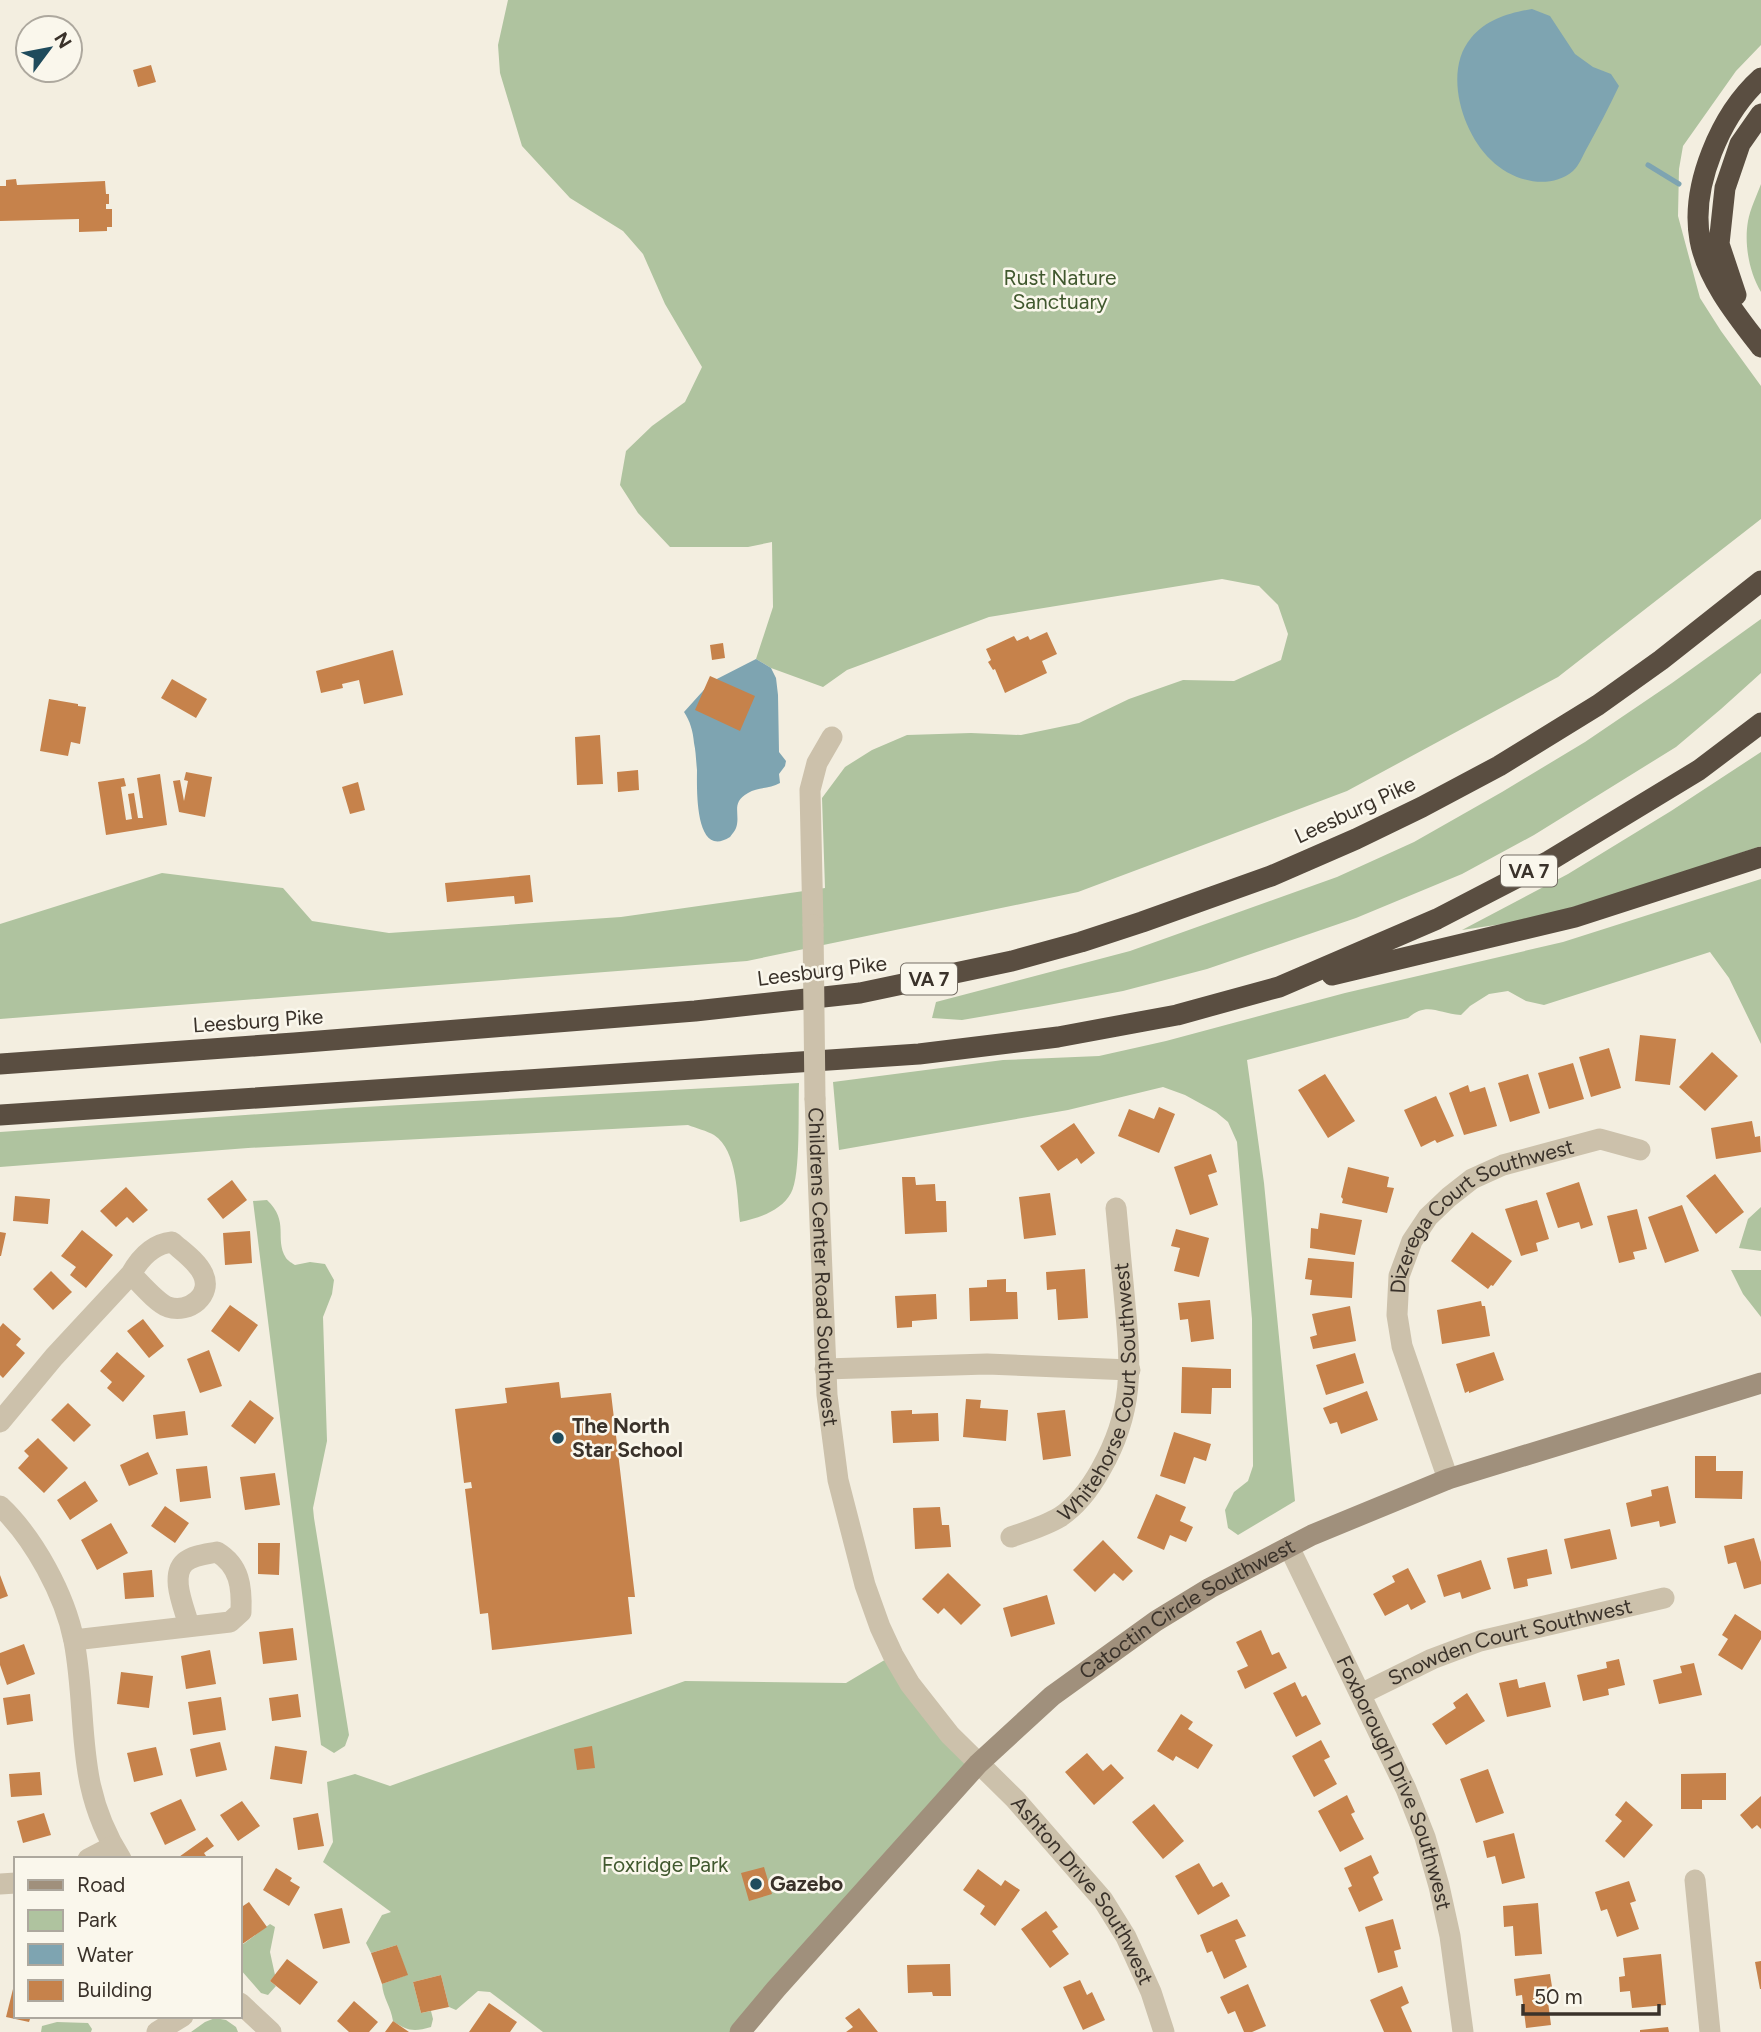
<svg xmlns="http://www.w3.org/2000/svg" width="1761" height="2032" viewBox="0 0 1761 2032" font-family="Figtree,sans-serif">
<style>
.green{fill:#afc39f}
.water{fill:#7ea4b1}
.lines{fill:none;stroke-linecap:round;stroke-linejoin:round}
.stream{stroke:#7ea4b1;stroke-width:5}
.building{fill:#c6824b}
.street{stroke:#ccc1ab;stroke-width:21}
.secondary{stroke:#a0907c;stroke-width:21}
.highway{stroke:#5a4e41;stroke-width:21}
.street-bridge{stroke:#ccc1ab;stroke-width:21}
.poi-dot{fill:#1f4b5c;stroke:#faf7ec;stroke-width:2.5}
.labels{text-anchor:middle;stroke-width:5;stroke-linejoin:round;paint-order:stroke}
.shield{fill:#faf7ec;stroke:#746d64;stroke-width:2}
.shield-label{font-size:19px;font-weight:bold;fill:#3a322a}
.park-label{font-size:21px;fill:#40582e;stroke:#faf7ec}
.street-label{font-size:21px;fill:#3a322a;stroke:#faf7ec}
.poi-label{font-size:21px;font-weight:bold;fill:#3a322a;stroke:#faf7ec;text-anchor:start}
</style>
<rect width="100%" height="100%" fill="#f3eee0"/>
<!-- green -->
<path class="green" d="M508 0H1761V45L1736 71 1683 146 1679 169 1678 216 1700 298 1721 331 1761 386V519L1558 677 1347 791 1078 892 747 961 0 1019V924L162 873 283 888 312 921 389 933 621 917 825 888 822 798 845 767 872 750 907 735 971 733 1021 735 1079 723 1129 699 1183 680 1234 681 1281 660 1288 634 1278 605 1259 586 1222 579 989 617 847 670 823 687 771 668 756 659 773 607 772 542 748 547H670L638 513 620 485 626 451 652 426 685 402 702 367 665 304 643 254 623 231 570 198 522 146 500 73 498 45Z
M1761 184V292C1749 272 1744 244 1748 221 1750 209 1757 195 1761 184Z
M1761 619V673L1721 709 1676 747 1534 835 1462 874 1356 918 1207 969 1123 991 1038 1007 962 1020 932 1018 936 1002 1130 951 1337 877 1414 842 1502 792 1585 742 1672 683Z
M1761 752V846L1634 889 1529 920 1462 930 1568 874 1671 811Z
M1761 879V1044L1729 978 1710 952 1544 1005 1526 1001 1508 991 1489 994 1470 1006 1461 1015C1438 1014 1428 1001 1408 1018L1247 1060 1264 1183 1295 1501 1238 1535 1228 1528 1225 1510 1234 1492 1248 1481 1253 1466 1252 1319 1237 1142 1228 1122 1216 1112 1185 1095 1163 1087 1068 1110 839 1150 833 1082 1003 1060 1099 1056 1166 1041 1345 993 1563 942Z
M799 1083C798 1106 801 1176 791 1193 781 1211 759 1218 740 1222 737 1197 738 1151 714 1135 707 1131 696 1128 688 1125L248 1148 0 1167V1132L346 1108Z
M267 1200C290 1222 274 1238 286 1258 287 1260 293 1264 295 1265L310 1262 325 1264 334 1280 332 1294 323 1317 327 1441 313 1508 314 1518 349 1735 345 1746 334 1753 321 1745 253 1201Z
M1761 1207V1251L1739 1248 1748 1219Z
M1731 1270H1761V1317L1743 1294Z
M893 1655 978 1764 740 2032H543L490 1992 478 1991 456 2010 449 2007 441 1975 413 1982 421 2013 431 2011 433 2019 431 2027C414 2032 407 2031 393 2021 391 2007 383 1998 382 1984L407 1975 397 1945 371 1953 366 1943 382 1915 391 1912 323 1862 333 1842 327 1782 355 1774 390 1786 685 1681 846 1683Z
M270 1924 275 1927 270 1952 275 1975 270 1981 276 1986 268 1995 261 1993 240 1969V1943L242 1945Z
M215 2018 226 2020 236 2027 238 2032H191L205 2022Z
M57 2022 88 2023 92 2029 91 2032H41L42 2026Z"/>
<!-- water -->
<path class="water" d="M1532 9 1550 16 1575 54 1593 67 1611 74 1619 86C1609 107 1598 128 1587 148 1583 155 1579 166 1573 171 1549 191 1512 181 1491 160 1462 133 1443 71 1471 38 1487 19 1509 13 1532 9Z
M756 659 771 668 776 678 778 695 779 752 786 761 785 766 779 774 780 783C770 789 758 787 748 793 730 803 741 814 736 828 735 831 732 834 730 837 694 860 697 787 697 770 696 761 696 752 694 743 693 731 690 721 684 712L711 682Z"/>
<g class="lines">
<!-- stream -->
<path class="stream" d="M1648 165 1679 184"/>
</g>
<!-- building -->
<path class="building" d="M151 65 156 82 138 87 133 70Z
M16 179 17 185 105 181 106 194H109V204H106V209H112V227H107V231L79 232V219L0 221V186H6V180Z
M1047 632 1057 654 1042 661 1047 673 1005 693 995 669 993 670 988 662 991 660 986 649 1014 636 1017 641 1028 636 1030 640Z
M723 643 725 658 712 660 710 645Z
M393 650 403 695 364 704 359 680 342 684 343 688 321 693 316 671Z
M710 676 755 696 740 731 695 710Z
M172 679 207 699 196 718 161 698Z
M49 699 78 704V706L86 707 80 744 71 742 68 756 40 751Z
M600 735 603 784 577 785 575 737Z
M638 770 639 790 618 792 617 772Z
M186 772 212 777 205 817 179 812 173 781 180 780 184 801 188 781 184 780Z
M160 774 167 825 106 835 98 782 124 778 126 786 121 787 126 820 132 819 128 794 134 793 138 818H143L137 778Z
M358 782 365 810 350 814 342 787Z
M530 875 533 902 515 904 514 896 447 902 445 883Z
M1640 1035 1676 1039 1670 1085 1635 1081Z
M1609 1048 1621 1088 1591 1097 1579 1057Z
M1712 1052 1738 1076 1705 1111 1679 1087Z
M1573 1063 1584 1099 1549 1109 1538 1073Z
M1325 1074 1355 1121 1328 1138 1298 1090Z
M1528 1074 1540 1113 1510 1122 1498 1083Z
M1468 1085 1470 1092 1485 1087 1497 1126 1464 1135 1449 1093Z
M1436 1096 1454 1136 1437 1143 1435 1140 1421 1147 1404 1110Z
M1159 1107 1175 1114 1159 1153 1118 1136 1129 1109 1154 1119Z
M1752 1121 1755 1137 1760 1136 1761 1152 1716 1159 1711 1128Z
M1074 1123 1095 1153 1081 1164 1077 1158 1058 1171 1040 1146Z
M1211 1154 1217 1172 1208 1175 1218 1205 1190 1215 1174 1167Z
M1348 1167 1389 1177 1387 1187 1394 1188 1387 1213 1342 1203 1343 1199 1341 1197Z
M1715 1174 1744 1212 1716 1234 1686 1196Z
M902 1177H915L916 1185 935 1184 936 1201H946L947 1232 905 1234Z
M232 1180 247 1200 223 1219 207 1199Z
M1579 1182 1593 1225 1581 1229 1579 1222 1558 1228 1546 1193Z
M126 1187 148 1210 133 1223 127 1217 116 1227 100 1211Z
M1050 1193 1056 1235 1024 1239 1019 1197Z
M15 1196 50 1199 48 1224 13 1221Z
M1537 1200 1549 1239 1536 1243 1538 1251 1521 1256 1505 1209Z
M1682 1205 1699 1251 1665 1263 1648 1217Z
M1637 1209 1647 1249 1633 1252 1635 1259 1619 1263 1607 1216Z
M1320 1213 1362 1220 1355 1255 1310 1248 1311 1228 1318 1229Z
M1176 1229 1209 1238 1199 1277 1174 1271 1180 1248 1171 1246Z
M82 1230 113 1255 86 1288 70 1275 76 1267 61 1256Z
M250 1231 252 1263 225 1265 223 1233Z
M0 1232 6 1233 1 1256H0Z
M1472 1232 1512 1261 1493 1286 1491 1285 1488 1289 1451 1261Z
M1308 1258 1354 1262 1352 1298 1310 1295 1312 1280 1305 1279Z
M1085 1269 1088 1318 1058 1320 1056 1289 1047 1290 1046 1272Z
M51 1271 72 1292 53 1310 33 1289Z
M1006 1279V1292H1017L1018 1319 970 1321 969 1288 987 1287V1280Z
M936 1294 937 1319 912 1321V1327L897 1328 895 1296Z
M1210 1300 1214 1339 1191 1342 1188 1319 1180 1320 1178 1303Z
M1481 1301 1482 1306H1485L1490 1336 1442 1344 1437 1310Z
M230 1305 258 1325 239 1352 211 1331Z
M1350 1306 1356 1341 1313 1349 1310 1337 1317 1335 1312 1314Z
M143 1319 164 1346 149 1358 127 1331Z
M3 1323 21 1339 16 1345 25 1353 3 1378 0 1375V1327Z
M209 1350 222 1386 200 1393 187 1359Z
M117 1352 145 1376 123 1402 107 1388 112 1382 100 1371Z
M1494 1352 1504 1380 1469 1393V1391L1465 1393 1456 1364Z
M1355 1353 1364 1383 1326 1395 1316 1365Z
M1182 1367 1231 1369V1388H1212L1211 1414 1181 1413Z
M559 1382 561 1398 611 1393 635 1597H628L632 1634 492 1650 488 1613 480 1614 465 1489 472 1488 471 1482 464 1483 455 1409 507 1403 505 1388Z
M1367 1391 1378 1420 1341 1434 1337 1422 1330 1424 1323 1408Z
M966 1399 981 1400 980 1408 1008 1410 1006 1441 963 1437Z
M250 1400 274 1418 255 1444 231 1426Z
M68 1403 91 1425 74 1442 51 1420Z
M912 1410V1414L938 1413 939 1441 893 1443 891 1411Z
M1065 1410 1071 1456 1043 1460 1037 1413Z
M185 1411 188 1435 156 1439 153 1415Z
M1174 1432 1211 1444 1206 1461 1194 1457 1185 1484 1160 1476Z
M38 1438 68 1468 44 1493 18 1468 29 1456 24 1451Z
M148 1452 158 1474 129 1486 120 1465Z
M1695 1456H1716V1471H1743L1742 1499 1695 1498Z
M207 1466 211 1498 180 1502 176 1469Z
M275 1473 280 1505 245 1510 240 1477Z
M85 1481 98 1501 70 1520 57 1500Z
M1668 1486 1676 1523 1660 1527 1659 1521 1631 1527 1626 1503 1652 1496 1651 1490Z
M1156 1494 1186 1507 1180 1521 1193 1527 1186 1542 1170 1535 1164 1550 1137 1538Z
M165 1506 189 1523 175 1543 151 1526Z
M940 1507 942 1525H949L951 1547 915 1549 913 1508Z
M111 1523 128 1553 97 1570 81 1540Z
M1610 1529 1617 1559 1571 1569 1564 1539Z
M1754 1538 1761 1562V1584L1744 1589 1736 1562 1728 1564 1724 1546Z
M1103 1540 1133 1571 1123 1581 1114 1573 1095 1592 1073 1570Z
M258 1543H280L279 1575 258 1574Z
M1547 1549 1552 1574 1527 1579 1528 1586 1514 1589 1507 1558Z
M1481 1560 1491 1589 1462 1599 1460 1592 1444 1597 1437 1575Z
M1408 1568 1426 1602 1411 1610 1408 1604 1385 1616 1373 1594 1395 1582 1392 1576Z
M152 1570 154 1597 125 1599 123 1573Z
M948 1573 981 1605 961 1625 944 1608 938 1614 922 1599Z
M0 1575 8 1596 0 1599Z
M1047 1595 1055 1624 1011 1637 1003 1608Z
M1735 1614 1761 1631V1639L1742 1670 1718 1655 1728 1639 1722 1635Z
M293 1628 297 1660 263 1664 259 1632Z
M1261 1630 1272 1655 1279 1652 1287 1668 1245 1689 1237 1671 1248 1666 1236 1642Z
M24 1644 35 1674 7 1685 0 1665V1653Z
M210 1650 216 1684 186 1689 181 1656Z
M1619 1659 1625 1685 1608 1689 1609 1695 1583 1701 1577 1675 1607 1668 1606 1662Z
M1694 1663 1702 1695 1659 1704 1653 1680 1682 1673 1680 1666Z
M121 1672 153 1676 149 1708 117 1704Z
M1517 1679 1519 1688 1545 1682 1551 1707 1507 1717 1499 1683Z
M1295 1682 1302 1697 1306 1695 1321 1724 1296 1737 1273 1693Z
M1467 1693 1485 1721 1446 1745 1432 1724 1456 1708 1453 1703Z
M30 1694 33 1721 7 1725 3 1698Z
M298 1694 301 1717 272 1721 269 1698Z
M221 1697 226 1730 193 1735 188 1702Z
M1181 1714 1193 1722 1188 1729 1213 1745 1198 1769 1176 1756 1173 1761 1157 1751Z
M1321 1740 1330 1757 1324 1760 1337 1784 1314 1797 1292 1756Z
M220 1742 227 1770 196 1777 190 1749Z
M275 1746 307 1751 302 1784 270 1779Z
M592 1746 595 1768 577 1770 574 1749Z
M156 1747 163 1775 134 1782 127 1753Z
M1087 1753 1103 1771 1111 1764 1124 1778 1094 1805 1065 1772Z
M1488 1769 1504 1813 1476 1823 1460 1779Z
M40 1772 42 1795 11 1797 9 1774Z
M1726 1773V1800H1702V1809H1681V1774Z
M1347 1795 1355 1812 1351 1814 1364 1839 1340 1852 1318 1811Z
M1761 1796V1829L1757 1825 1752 1829 1740 1815Z
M181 1799 196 1830 165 1845 150 1813Z
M242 1801 260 1826 238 1841 220 1815Z
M1626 1801 1653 1825 1624 1858 1605 1841 1622 1821 1615 1815Z
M1154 1804 1184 1841 1163 1859 1132 1822Z
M44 1813 51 1835 23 1843 17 1821Z
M318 1813 324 1846 298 1850 293 1818Z
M1514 1833 1525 1878 1502 1884 1495 1856 1487 1858 1483 1841Z
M207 1837 214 1846 204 1853 208 1859H176Z
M1371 1855 1379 1873 1373 1877 1383 1900 1359 1912 1348 1888 1352 1886 1344 1868Z
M1199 1863 1213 1887 1222 1882 1230 1896 1198 1915 1175 1876Z
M764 1867 772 1894 749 1901 741 1873Z
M276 1868 292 1878 290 1881 300 1887 289 1906 263 1890Z
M978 1869 1001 1886 1005 1880 1020 1890 995 1926 980 1914 985 1906 963 1890Z
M1629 1881 1636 1901 1630 1903 1639 1929 1617 1937 1607 1909 1601 1911 1595 1892Z
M249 1902 267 1927 241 1945 240 1943V1908Z
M1538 1903 1542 1954 1515 1956 1513 1926 1504 1927 1503 1906Z
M342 1908 350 1943 323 1949 314 1914Z
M1046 1911 1058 1927 1052 1931 1069 1954 1050 1968 1021 1929Z
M1237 1919 1246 1936 1235 1940 1247 1967 1224 1979 1212 1951 1207 1953 1200 1935Z
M1393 1919 1401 1949 1394 1951 1398 1967 1378 1973 1365 1927Z
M397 1945 408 1975 382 1984 371 1953Z
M1661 1954 1666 2005 1632 2008 1630 1991 1620 1992 1619 1977 1625 1976 1623 1958Z
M287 1959 318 1982 300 2005 270 1981Z
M1761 1961V1989H1760L1755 1962Z
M950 1964 951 1996H933L932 1992 908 1993 907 1965Z
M1550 1974 1553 1993 1547 1994 1551 2025 1526 2028 1522 1995 1516 1996 1514 1979Z
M441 1975 449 2007 421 2013 413 1982Z
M1080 1980 1087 1995 1092 1992 1105 2020 1083 2030 1063 1987Z
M1248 1984 1266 2026 1252 2032H1244L1235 2011 1228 2014 1220 1997Z
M14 1985H16V2016H31L29 2022 6 2017Z
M1402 1986 1409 2003 1401 2007 1412 2032H1384L1370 2000Z
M354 2001 378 2022 369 2032H349L337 2021Z
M489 2003 517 2022 510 2032H469Z
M859 2008 878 2032H846L853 2027 845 2018Z
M393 2021 409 2032H385Z
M1668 2027 1669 2032H1640V2030Z"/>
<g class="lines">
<!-- street -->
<g class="street">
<path d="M813 925 810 790 817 763 832 737"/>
<path id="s1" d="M815 1099 827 1395 838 1480 865 1585 880 1627 893 1655 910 1684 950 1735 1015 1799 1103 1900 1126 1937 1151 1992 1164 2032"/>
<path d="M825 1369 987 1364 1130 1370"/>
<path d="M0 1422 54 1357 131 1274C140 1258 152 1244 172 1242 182 1251 197 1261 203 1274 213 1295 189 1314 168 1307 157 1303 140 1283 131 1274"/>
<path id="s2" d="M1448 1479 1402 1346 1397 1315 1399 1276 1412 1241 1428 1217 1449 1197 1472 1179 1503 1165 1600 1139 1640 1150"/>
<path d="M0 1506C34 1538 65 1595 74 1641 89 1721 73 1784 121 1859"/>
<path id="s3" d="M1011 1537C1028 1531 1045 1526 1060 1517 1078 1505 1091 1487 1101 1469 1134 1411 1131 1367 1125 1304 1122 1272 1119 1240 1116 1208"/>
<path id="s4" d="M1289 1547 1406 1789 1425 1837 1439 1886 1450 1936 1463 2032"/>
<path d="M74 1640 230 1622 241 1612C242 1587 240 1566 217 1552 207 1554 193 1555 185 1562 169 1576 185 1609 189 1626"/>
<path id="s5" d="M1361 1694 1432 1659 1480 1641 1664 1598"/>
<path d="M88 1859 113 1846"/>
<path d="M1695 1880 1710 2032"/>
<path d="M0 1884 16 1883"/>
<path d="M240 2003 271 2032"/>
<path d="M157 2032 183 2016"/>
</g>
<!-- secondary -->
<path class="secondary" id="s6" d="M740 2032 776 1989 978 1764 1052 1696 1156 1621 1210 1588 1312 1535 1448 1479 1761 1383"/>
<!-- highway -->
<path class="highway" d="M1761 78C1721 114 1690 186 1700 240 1707 279 1737 316 1761 347
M1736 295 1719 244 1725 188 1740 144 1761 114
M1332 975 1575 917 1761 857
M0 1064 294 1043 695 1011 860 993 1012 961 1081 942 1142 922 1271 876 1356 839 1422 807 1499 766 1598 705 1661 660 1761 581
M0 1115 919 1054 1058 1037 1177 1015 1279 987 1437 919 1549 861 1699 770 1761 723"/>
<!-- street-bridge -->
<path class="street-bridge" d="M813 925 815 1099"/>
</g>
<!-- markers -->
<g class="poi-dot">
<circle cx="558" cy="1438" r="7"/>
<circle cx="756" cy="1884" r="7"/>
</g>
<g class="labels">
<!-- shield labels -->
<g class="shield">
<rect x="1501" y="855.5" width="56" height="31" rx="5"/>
<rect x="901" y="963.5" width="56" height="31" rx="5"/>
</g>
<g class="shield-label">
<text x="1529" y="878">VA 7</text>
<text x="929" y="986">VA 7</text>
</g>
<!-- park labels -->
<g class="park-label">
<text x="1060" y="285">Rust Nature<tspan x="1060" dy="24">Sanctuary</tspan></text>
<text x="665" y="1872">Foxridge Park</text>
</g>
<!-- street labels -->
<g class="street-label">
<text transform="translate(1355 810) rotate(-25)" y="7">Leesburg Pike</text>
<text transform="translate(822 971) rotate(-7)" y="7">Leesburg Pike</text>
<text transform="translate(258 1021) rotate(-4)" y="7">Leesburg Pike</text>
<text dy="7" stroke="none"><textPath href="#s2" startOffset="318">Dizerega Court Southwest</textPath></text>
<text dy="7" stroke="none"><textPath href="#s1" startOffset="168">Childrens Center Road Southwest</textPath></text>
<text dy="7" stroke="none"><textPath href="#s3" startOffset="191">Whitehorse Court Southwest</textPath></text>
<text dy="7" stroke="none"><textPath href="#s6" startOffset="620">Catoctin Circle Southwest</textPath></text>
<text dy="7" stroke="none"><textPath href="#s5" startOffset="159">Snowden Court Southwest</textPath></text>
<text dy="7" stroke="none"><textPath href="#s4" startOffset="259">Foxborough Drive Southwest</textPath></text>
<text dy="7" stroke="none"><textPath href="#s1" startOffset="870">Ashton Drive Southwest</textPath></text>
</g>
<!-- poi labels -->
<g class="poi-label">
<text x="572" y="1433">The North<tspan x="572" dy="24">Star School</tspan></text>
<text x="770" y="1891">Gazebo</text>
</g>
</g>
<!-- legend -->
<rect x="14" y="1857" width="228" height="161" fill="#faf7ec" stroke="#ada89e" stroke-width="2"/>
<rect x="28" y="1880" width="35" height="10" fill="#a0907c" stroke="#ada89e" stroke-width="2"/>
<text x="77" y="1892" font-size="21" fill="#3a322a">Road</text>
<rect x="28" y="1910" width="35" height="21" fill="#afc39f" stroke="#ada89e" stroke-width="2"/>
<text x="77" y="1927" font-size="21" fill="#3a322a">Park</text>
<rect x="28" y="1944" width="35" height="21" fill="#7ea4b1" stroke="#ada89e" stroke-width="2"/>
<text x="77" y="1962" font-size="21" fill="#3a322a">Water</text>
<rect x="28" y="1980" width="35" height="21" fill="#c6824b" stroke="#ada89e" stroke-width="2"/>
<text x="77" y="1997" font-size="21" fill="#3a322a">Building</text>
<!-- north arrow -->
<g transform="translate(49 49) rotate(58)"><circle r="33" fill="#faf7ec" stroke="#ada89e" stroke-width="2"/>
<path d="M0-5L12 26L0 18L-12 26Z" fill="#1f4b5c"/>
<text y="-10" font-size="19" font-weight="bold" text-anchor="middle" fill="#3a322a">N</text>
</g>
<!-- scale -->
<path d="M1523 2004v10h136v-10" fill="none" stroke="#3a322a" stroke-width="3.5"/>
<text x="1534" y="2004" font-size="21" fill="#3a322a" stroke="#faf7ec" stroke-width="5" paint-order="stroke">50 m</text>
</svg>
